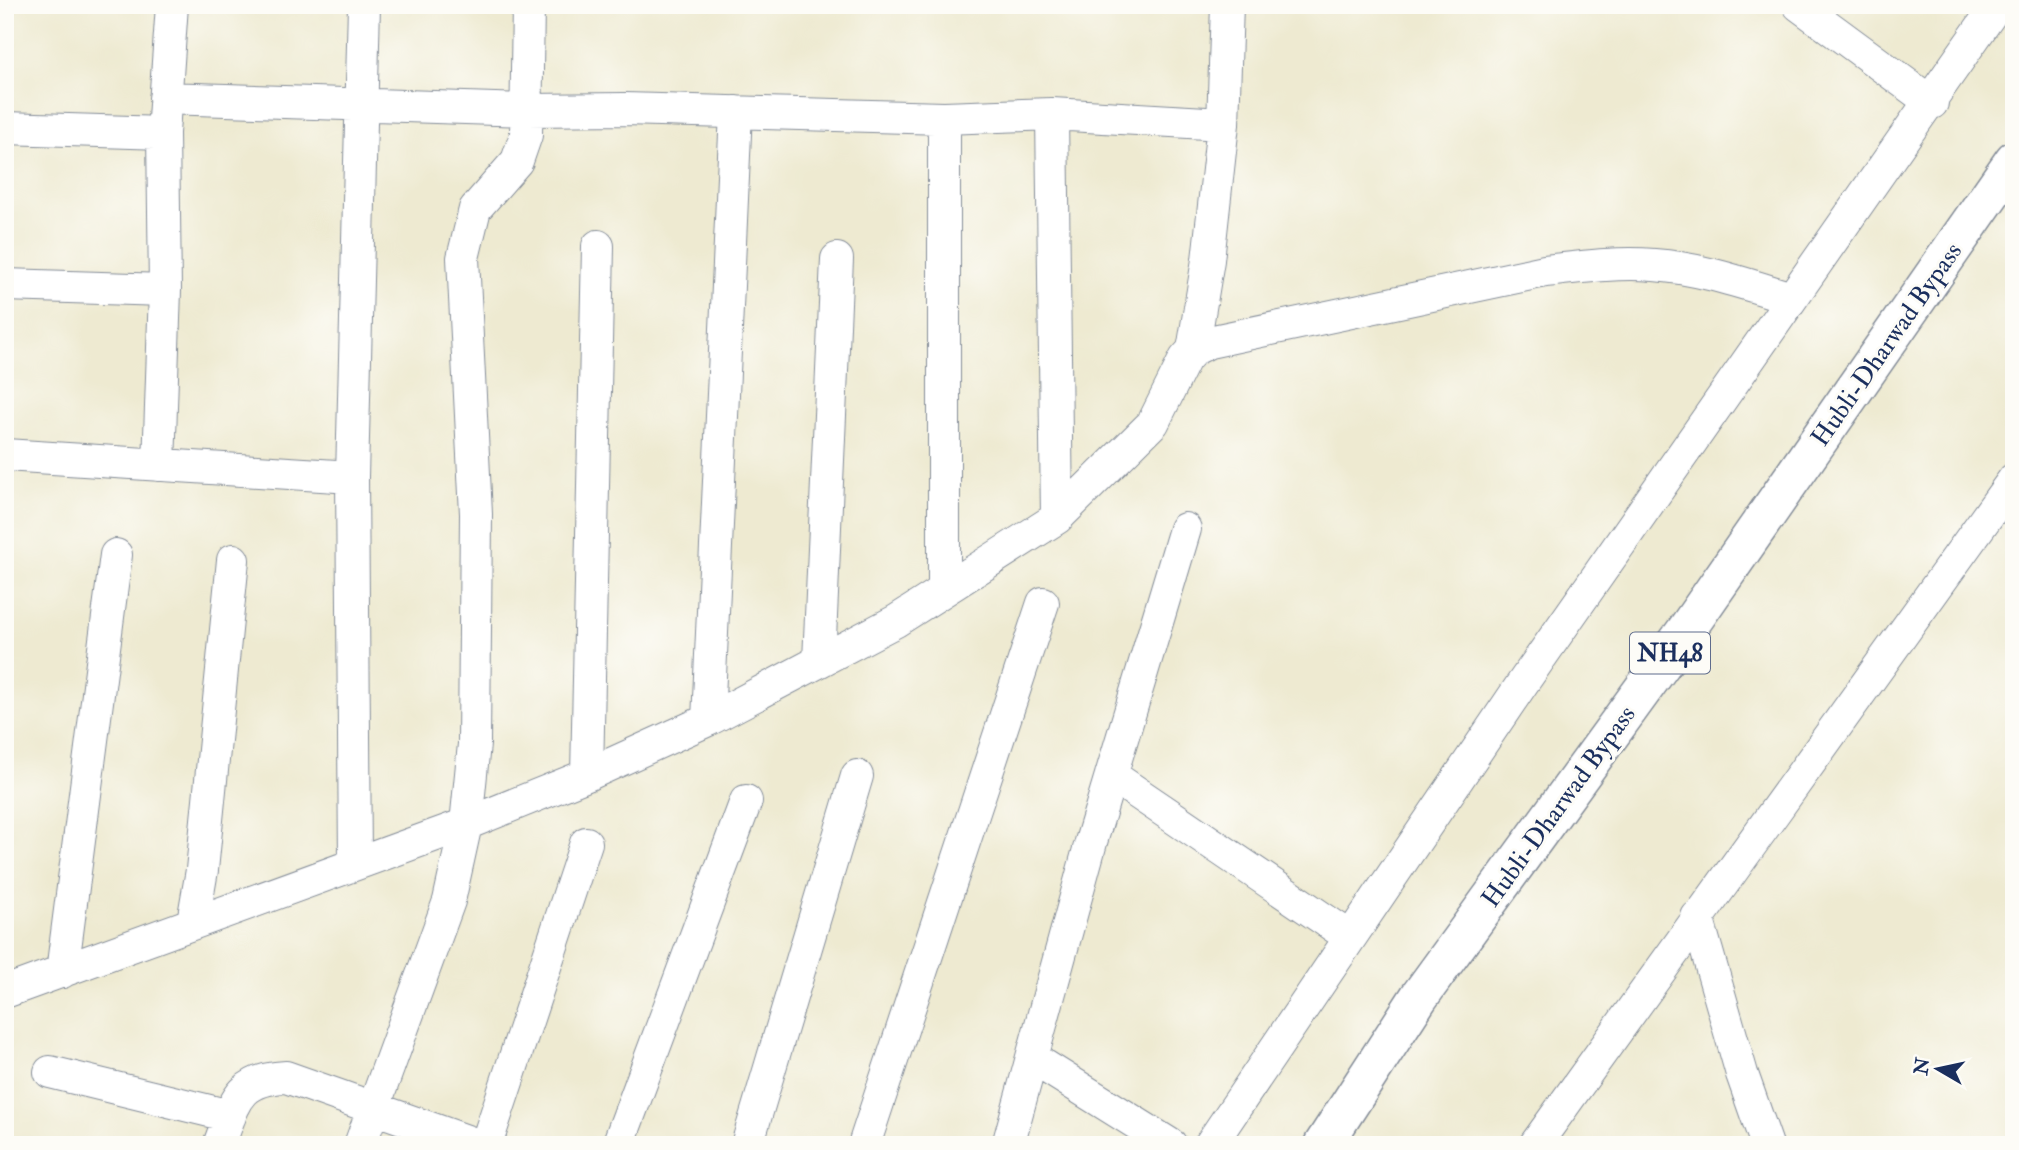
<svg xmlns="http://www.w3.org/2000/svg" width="2019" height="1150" viewBox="0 0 2019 1150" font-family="'IM FELL Double Pica',serif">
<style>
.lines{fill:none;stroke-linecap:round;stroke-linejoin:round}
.minor-casing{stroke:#848c98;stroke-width:34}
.highway-casing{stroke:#848c98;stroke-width:41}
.minor{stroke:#fff;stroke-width:32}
.highway{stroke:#fff;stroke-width:38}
.labels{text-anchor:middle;stroke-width:6;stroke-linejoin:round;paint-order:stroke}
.shield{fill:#fdfcf7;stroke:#5f6c8c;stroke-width:2}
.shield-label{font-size:24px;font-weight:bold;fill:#1b2f5e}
.street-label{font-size:26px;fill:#1b2f5e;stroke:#fdfcf7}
</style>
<rect width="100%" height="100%" fill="#fdfcf7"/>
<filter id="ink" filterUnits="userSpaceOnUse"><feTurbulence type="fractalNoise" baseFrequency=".0143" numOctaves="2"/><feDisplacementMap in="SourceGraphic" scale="14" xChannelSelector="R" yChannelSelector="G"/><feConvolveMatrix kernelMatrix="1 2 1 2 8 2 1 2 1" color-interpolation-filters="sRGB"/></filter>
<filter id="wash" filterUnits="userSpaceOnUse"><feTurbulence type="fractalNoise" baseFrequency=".00686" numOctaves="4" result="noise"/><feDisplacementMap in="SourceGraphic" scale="28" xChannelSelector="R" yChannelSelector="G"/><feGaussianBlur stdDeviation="1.57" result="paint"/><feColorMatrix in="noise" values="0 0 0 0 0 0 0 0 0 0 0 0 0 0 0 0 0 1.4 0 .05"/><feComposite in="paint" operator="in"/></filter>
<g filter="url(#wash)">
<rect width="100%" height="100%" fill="#eeead1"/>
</g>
<g filter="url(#ink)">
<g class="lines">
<!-- minor casing -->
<g class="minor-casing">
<path id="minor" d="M1799 5 1932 103
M165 98 527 110 625 109 944 118 1052 114 1223 124
M1052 114 1057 518
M944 118V589
M5 128 163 133
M5 285 165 290
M1193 350 1208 260 1223 124 1227 5
M5 455 352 477
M159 465 165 290 163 133 172 5
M819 661 837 259
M708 720 736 112
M587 775 598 246
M1111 775 1350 937
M355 863 352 477 364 5
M1697 917 1742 1074 1767 1145
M193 922 202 870 233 560
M62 972 116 555
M5 992 466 824 587 775 708 720 896 621 1057 518 1153 423 1185 359 1193 350 1209 342 1545 271C1581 267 1618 262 1654 265 1701 268 1748 285 1792 298
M1032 1058 1171 1145
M50 1072 230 1116
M219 1145C235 1104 236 1079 286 1077L478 1145
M360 1145 449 901 466 824 474 744 476 514 463 258 475 209 517 161 526 135 528 5
M486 1145 586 843
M618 1145 746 801
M747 1145 857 776
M864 1145 1043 603
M1008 1145 1091 842 1185 529
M1210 1145 1522 684 1997 5
M1535 1145 2014 479"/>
</g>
<!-- highway casing -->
<g class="highway-casing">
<path id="highway" d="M1323 1145 1419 997 1687 629 2014 160"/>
</g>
<!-- minor -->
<use href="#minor" class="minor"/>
<!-- highway -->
<use href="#highway" class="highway"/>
</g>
</g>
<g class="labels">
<!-- shield labels -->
<rect class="shield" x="1630" y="632.5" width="80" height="41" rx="5"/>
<g class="shield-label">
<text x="1670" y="661">NH48</text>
</g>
<!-- street labels -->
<g class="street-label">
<text transform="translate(1886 344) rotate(-55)" y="9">Hubli-Dharwad Bypass</text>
<text transform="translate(1558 806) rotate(-54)" y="9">Hubli-Dharwad Bypass</text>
</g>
</g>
<!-- margin -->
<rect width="2019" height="1150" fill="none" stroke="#fdfcf7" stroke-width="28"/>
<!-- north arrow -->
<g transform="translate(1938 1069) rotate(279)" stroke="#fdfcf7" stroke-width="5" paint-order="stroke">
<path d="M0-5L12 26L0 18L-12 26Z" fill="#1b2f5e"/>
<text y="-10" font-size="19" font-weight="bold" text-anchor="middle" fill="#1b2f5e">N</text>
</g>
</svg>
